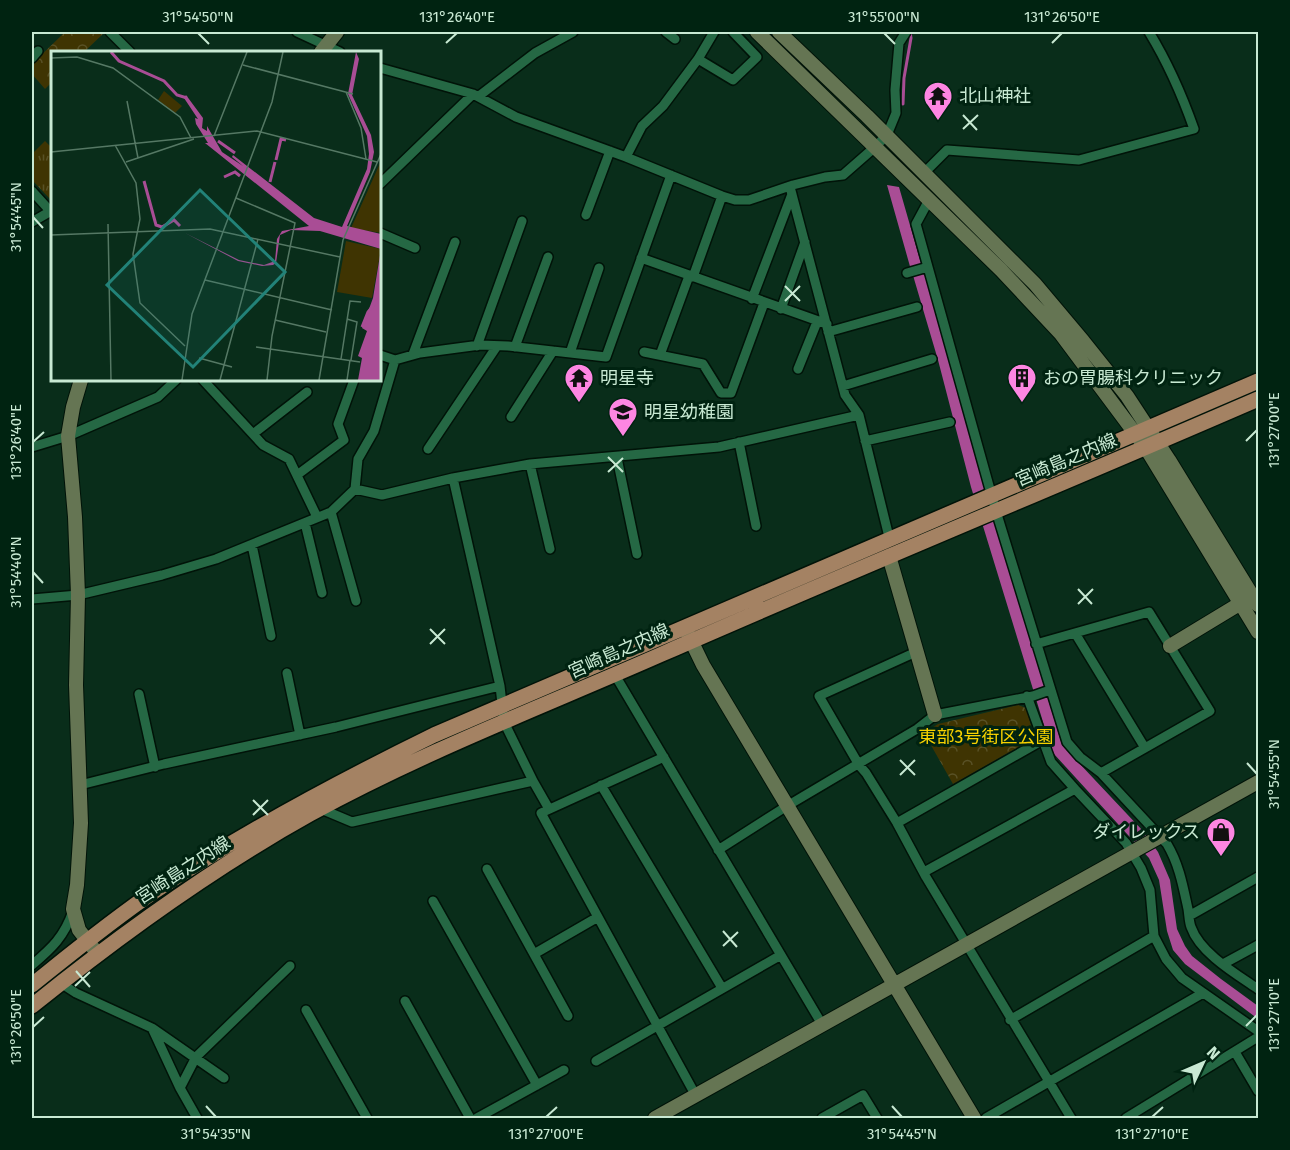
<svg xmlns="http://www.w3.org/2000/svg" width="1290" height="1150" viewBox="0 0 1290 1150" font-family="'Fira Sans','Noto Sans JP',sans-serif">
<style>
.grass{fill:url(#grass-tufts)}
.park{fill:url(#park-crowns)}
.water{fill:#a94d95}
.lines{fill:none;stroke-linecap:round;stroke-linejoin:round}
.stream{stroke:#a94d95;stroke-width:3}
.street-casing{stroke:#011308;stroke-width:12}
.secondary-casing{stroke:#011308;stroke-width:16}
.primary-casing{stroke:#011308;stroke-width:18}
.street{stroke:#256844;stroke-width:9}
.secondary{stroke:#657553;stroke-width:14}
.primary{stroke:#a48263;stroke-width:15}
.ticks{fill:none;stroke:#c8e9d3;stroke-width:2}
.labels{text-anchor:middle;stroke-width:6;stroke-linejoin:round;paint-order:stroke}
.poi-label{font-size:18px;fill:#c8e9d3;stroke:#002311;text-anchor:start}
.street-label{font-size:18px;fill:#c8e9d3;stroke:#002311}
.park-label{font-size:18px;fill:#f6d100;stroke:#002311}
.inset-river{fill:none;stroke:#a94d95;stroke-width:3}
.inset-road{fill:none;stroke:#557864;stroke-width:1.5}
.view{fill:#228278;fill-opacity:0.15;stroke:#228278;stroke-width:3}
.inset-edge{fill:none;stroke:#c8e9d3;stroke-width:3}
.neatline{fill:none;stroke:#c8e9d3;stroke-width:2}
.ticks-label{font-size:15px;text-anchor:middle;fill:#c8e9d3}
</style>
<defs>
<pattern id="grass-tufts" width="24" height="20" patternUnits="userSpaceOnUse" patternTransform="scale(1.5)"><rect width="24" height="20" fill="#3f3402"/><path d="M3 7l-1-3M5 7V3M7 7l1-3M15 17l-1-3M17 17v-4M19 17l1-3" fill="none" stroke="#595126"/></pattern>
<pattern id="park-crowns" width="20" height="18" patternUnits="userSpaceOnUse" patternTransform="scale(1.5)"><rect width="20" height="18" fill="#3f3402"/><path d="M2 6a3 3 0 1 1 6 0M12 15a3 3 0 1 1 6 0" fill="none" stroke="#595126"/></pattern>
</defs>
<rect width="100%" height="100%" fill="#092d1a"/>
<!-- grass -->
<path class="grass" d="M45 141 52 148V197L50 199 32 180V154Z"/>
<!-- park -->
<path class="park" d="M65 32H102L104 33 84 52H52V82L45 89 32 74V64Z
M1018 705 1026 708 1034 735 1031 740 953 784 924 733 938 724Z"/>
<!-- water -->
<path class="water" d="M887 185 899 187 922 267 911 270Z
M924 269 977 463 1062 745 1143 831 1158 852 1170 880 1177 929 1185 946 1192 956 1221 979 1258 1006V1019L1185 964 1173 950 1167 931 1159 880 1149 858 1054 754 1051 748 971 487 938 360 912 272Z"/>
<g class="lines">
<!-- stream -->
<path class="stream" d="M903 104 904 78 911 38 910 32"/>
<!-- street casing -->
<g class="street-casing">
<path id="street" d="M110 32 130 52
M297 32 340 52
M666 32 675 39
M32 58 38 51
M698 59 733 80 757 57 733 32
M380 68 473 94 516 117 626 157 722 196 735 200H749L793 185 825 177 843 175 875 147 887 135 896 113 895 90 899 43 906 32
M479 96 535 53 573 32
M626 157 642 126 663 106 698 59 714 32
M924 173 947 150 1079 160 1194 129C1182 95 1168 63 1149 32
M380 184 473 94
M790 187 845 395 859 415 890 541
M32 191 52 213
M929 200 916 224 996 511 1067 742 1080 757 1101 773 1167 844C1179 864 1183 886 1188 909 1189 915 1189 922 1191 927 1200 953 1236 974 1258 989
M586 215 610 151
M32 222 51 211
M380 233 415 248
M641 258 827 324
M907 273 928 267
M693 277 722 196
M752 299 792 194
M781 309 805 242
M828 332 917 307
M477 346 522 221
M515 347 548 257
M644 352 703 364 721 393H731L764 303
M570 353 599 268
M413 354 455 242
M380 355 395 360 420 353 480 345 508 346 606 357 671 175
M660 355 689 276
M798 369 817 322
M203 380 263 445 289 459 317 517
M843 386 932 359
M511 417 553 351
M253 434 307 392
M865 441 950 422
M739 442 756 526
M32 447 68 436 158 397 176 380
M428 449 497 346
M617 458 637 554
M530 464 550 549
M297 475 344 440 338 424 354 380
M453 478 500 686 504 722 533 781 549 809
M355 489 382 495 453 478 530 464 719 447 859 415
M331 512 356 601
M305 523 322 593
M252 545 271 636
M32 599 78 595 162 575 216 559 331 512 355 489 358 459 374 431 395 360
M1075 633 1145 748
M1036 644 1149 612 1210 711 1101 773
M916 652 819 696 859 765 866 773 897 823 926 877 1071 1118
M287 673 300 735
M615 675 823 1026
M139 694 155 767
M664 757 541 813 696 1096
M80 785 164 764 336 727 500 686
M601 785 722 988
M1075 789 1126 843 1141 868 1150 890 1154 936 1166 959 1182 978 1258 1031
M321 809 352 822 533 781
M897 823 1041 741
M718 850 787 806 917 729 935 715 1033 696 1050 690
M487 869 568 1016
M924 872 1075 789 1051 762 1027 696
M433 901 537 1085
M1189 916 1258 877
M534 954 598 917
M1223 964 1258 945
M32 965C52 948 64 937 73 911
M59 982 76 993 152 1028 224 1078
M405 1001 470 1118
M306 1010 367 1118
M1010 1020 1154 936
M153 1030 180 1088 197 1118
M1235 1052 1258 1091
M596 1061 781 955
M180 1088 196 1057 290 966
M477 1118 564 1070
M822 1118 863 1095 877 1118
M986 1118 1203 993
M1126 1118 1258 1037"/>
</g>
<!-- secondary casing -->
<g class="secondary-casing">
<path id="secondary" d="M757 32 1001 270 1061 334 1146 448 1258 632
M779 32 867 116 1035 284 1083 341 1127 396 1169 460 1258 605
M321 52 337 32
M81 380 73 407 68 436 75 517 78 595 76 685 81 823 77 885 73 909 79 930 97 953
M889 556 935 715
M687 632 703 665 974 1118
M1170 646 1241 603
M655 1118 1258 782"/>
</g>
<!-- primary casing -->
<g class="primary-casing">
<path id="primary" d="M32 985C72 953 112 920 155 891 244 832 338 782 434 735L1258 381
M32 1006C120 935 211 869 310 814 423 752 544 706 662 654 860 567 1060 485 1258 399"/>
</g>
<!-- street -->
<use href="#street" class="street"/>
<!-- secondary -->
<use href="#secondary" class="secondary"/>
<!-- primary -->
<use href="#primary" class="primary"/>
</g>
<!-- ticks -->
<path class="ticks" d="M198 33 209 44M884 33 895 44M446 43 457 33M1052 43 1062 33M963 115 977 130M963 129 978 115M33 217 43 228M785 286 800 301M785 301 800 286M1246 441 1257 430M33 442 44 432M608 457 623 472M608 472 623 458M33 572 43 583M1078 589 1092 604M1078 604 1093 589M430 629 445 644M430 644 445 629M900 760 915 775M1247 763 1257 774M900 775 915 760M253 800 268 815M253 815 268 800M723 931 737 947M723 946 738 932M76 971 90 987M75 986 90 972M1246 1026 1257 1015M33 1027 44 1017M206 1106 216 1117M892 1106 902 1117M546 1117 557 1107M1152 1117 1163 1107"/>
<!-- icons -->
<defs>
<g id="temple-pin" transform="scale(1.5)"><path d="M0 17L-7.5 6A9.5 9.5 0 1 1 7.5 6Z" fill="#fd86e2" stroke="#002311"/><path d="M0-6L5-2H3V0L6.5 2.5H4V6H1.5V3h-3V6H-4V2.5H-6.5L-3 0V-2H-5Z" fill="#111"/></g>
<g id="building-pin" transform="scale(1.5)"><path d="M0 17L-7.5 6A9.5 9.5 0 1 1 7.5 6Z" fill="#fd86e2" stroke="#002311"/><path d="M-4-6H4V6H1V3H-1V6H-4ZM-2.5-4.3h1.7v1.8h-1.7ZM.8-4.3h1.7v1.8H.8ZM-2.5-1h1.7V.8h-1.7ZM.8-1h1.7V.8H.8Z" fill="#111"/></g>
<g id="school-pin" transform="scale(1.5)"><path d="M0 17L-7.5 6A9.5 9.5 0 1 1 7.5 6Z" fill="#fd86e2" stroke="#002311"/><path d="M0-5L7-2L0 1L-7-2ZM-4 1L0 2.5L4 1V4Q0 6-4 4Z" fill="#111"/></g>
<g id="shop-pin" transform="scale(1.5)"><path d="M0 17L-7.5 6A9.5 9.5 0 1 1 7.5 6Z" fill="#fd86e2" stroke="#002311"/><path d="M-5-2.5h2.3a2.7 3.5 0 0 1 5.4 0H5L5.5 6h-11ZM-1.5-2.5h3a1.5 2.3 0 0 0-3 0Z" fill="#111"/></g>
</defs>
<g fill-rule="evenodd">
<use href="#temple-pin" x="938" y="96"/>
<use href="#temple-pin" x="579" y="378"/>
<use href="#building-pin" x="1022" y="378"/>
<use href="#school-pin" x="623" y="412"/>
<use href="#shop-pin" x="1221" y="832"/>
</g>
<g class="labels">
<!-- poi labels -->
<g class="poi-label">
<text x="959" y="102">北山神社</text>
<text x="600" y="384">明星寺</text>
<text x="1043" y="384">おの胃腸科クリニック</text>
<text x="644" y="418">明星幼稚園</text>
<text x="1200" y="838" text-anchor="end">ダイレックス</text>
</g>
<!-- street labels -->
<g class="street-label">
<text transform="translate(1066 460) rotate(-23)" y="6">宮崎島之内線</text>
<text transform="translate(619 651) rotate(-24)" y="6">宮崎島之内線</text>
<text transform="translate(183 870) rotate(-33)" y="6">宮崎島之内線</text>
</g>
<!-- park labels -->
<g class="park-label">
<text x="986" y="743">東部3号街区公園</text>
</g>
</g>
<!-- overview -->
<g transform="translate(51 51)">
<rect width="330" height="330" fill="#092d1a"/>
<path d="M330 110V182L300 177 305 166ZM295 190 330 198 321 247 286 241Z" fill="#3f3402"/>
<path d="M113 40 131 55 124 62 107 49Z" fill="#3f3402"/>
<path d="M305 1 308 8 301 44 320 84 323 101 319 121 296 175 330 183V329H307L311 307 307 305 316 280 311 277 322 247 330 198 269 180 240 179 229 184 225 212 222 214 211 215 187 210 134 182 188 209 213 214 224 210 226 188 231 180 258 175 154 92H157L145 73 144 67 147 68 133 47 135 44 152 67 151 77 156 80V75L171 101 192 115 181 106 182 104 263 167 291 176 316 118 318 103 316 85 297 43Z" fill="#a94d95"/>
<path class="inset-river" d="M60 1 68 10 113 30 126 44 136 47M167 90 184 102M225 109 230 88 235 89M173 126 184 121 189 125M93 130 105 174 111 176 123 169 129 175M219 131 224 111M311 276 317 261 330 245"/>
<path class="inset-road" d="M0 7 26 6 62 17 129 66 140 87M192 14 302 43M295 41 310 77 315 108M76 50 87 107M163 85 196 1M64 94 85 132 89 168 82 203 89 252 134 295M0 101 206 80 326 111M75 111 143 88M185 147 244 172 221 285 216 329M57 173 60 329M0 184 159 178 289 206M154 229 281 259M296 268 306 271 300 309M224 269 275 281M205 296 309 311M148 307 181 316M290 308 299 250 310 251M131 329 141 263 221 51 232 1M169 329 207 188M268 329 292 189 330 103M296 329 299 309"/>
<path class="view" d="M149 139 234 221 142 316 56 234Z"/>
<rect width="330" height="330" class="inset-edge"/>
</g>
<!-- border -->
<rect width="1290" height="1150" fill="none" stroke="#002311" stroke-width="66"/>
<!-- north arrow -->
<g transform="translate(1203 1063) rotate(46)" stroke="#002311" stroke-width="4.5" paint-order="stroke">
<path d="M0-4.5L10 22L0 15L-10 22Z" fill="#c8e9d3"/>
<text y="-9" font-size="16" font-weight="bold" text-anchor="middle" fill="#c8e9d3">N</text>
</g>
<rect x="33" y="33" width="1224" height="1084" class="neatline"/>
<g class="ticks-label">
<text x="198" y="22">31°54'50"N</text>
<text x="457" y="22">131°26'40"E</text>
<text x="884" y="22">31°55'00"N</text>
<text x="1062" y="22">131°26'50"E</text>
<text transform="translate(16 217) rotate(-90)" y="5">31°54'45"N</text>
<text transform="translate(1274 430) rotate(-90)" y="5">131°27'00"E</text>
<text transform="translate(16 442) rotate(-90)" y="5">131°26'40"E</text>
<text transform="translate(16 572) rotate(-90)" y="5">31°54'40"N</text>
<text transform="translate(1274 774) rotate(-90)" y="5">31°54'55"N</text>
<text transform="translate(1274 1015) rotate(-90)" y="5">131°27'10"E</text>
<text transform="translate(16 1027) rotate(-90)" y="5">131°26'50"E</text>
<text x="216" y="1139">31°54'35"N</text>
<text x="546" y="1139">131°27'00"E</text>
<text x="902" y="1139">31°54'45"N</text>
<text x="1152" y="1139">131°27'10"E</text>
</g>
</svg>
